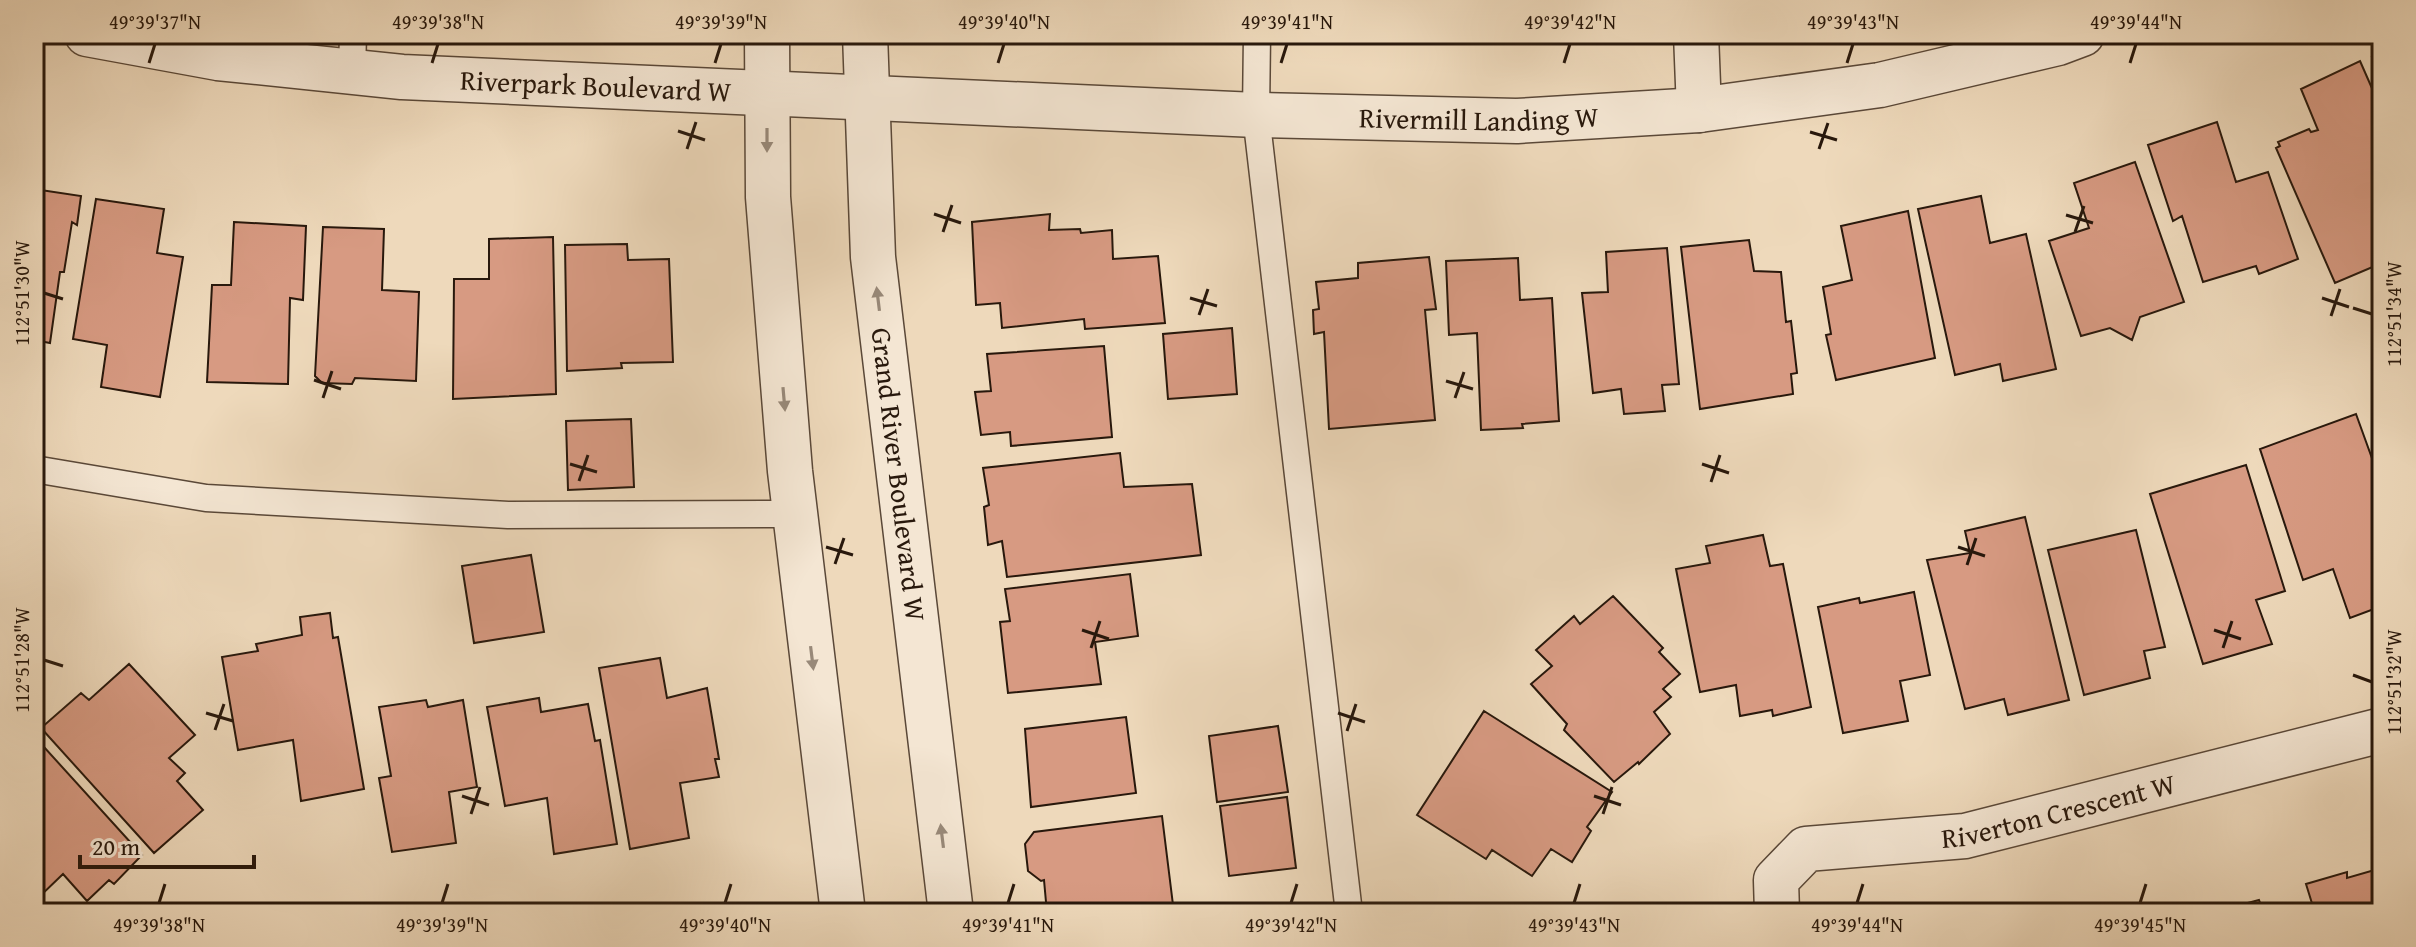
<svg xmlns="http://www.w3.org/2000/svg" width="2416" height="947" viewBox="0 0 2416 947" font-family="'Gentium Book Plus',serif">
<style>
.building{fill:#d79a82;stroke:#28180c;stroke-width:2}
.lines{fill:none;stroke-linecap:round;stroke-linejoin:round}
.service-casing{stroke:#5a4838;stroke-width:29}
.minor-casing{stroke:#5a4838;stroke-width:47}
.tertiary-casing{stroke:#5a4838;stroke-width:47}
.service{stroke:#f4e6d3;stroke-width:26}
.minor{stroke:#f4e6d3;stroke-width:44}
.tertiary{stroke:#f4e6d3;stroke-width:44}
.oneway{fill:#988979}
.ticks{fill:none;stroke:#28180c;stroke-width:3}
.labels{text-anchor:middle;stroke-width:7;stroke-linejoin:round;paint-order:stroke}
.street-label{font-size:28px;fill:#28180c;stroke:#f4e6d3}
.neatline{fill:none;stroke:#28180c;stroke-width:3}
.ticks-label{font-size:20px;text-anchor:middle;fill:#28180c}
</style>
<rect width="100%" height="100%" fill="#eed9bb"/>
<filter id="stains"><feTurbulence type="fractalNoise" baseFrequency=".0025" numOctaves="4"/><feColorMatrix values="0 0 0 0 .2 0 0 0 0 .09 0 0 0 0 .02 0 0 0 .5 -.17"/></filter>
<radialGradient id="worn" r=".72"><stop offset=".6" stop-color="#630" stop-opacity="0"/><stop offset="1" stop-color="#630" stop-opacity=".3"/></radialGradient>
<!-- building -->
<path class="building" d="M2382 53V79L2372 57Z
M2360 61 2382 111V263L2335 283 2276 148 2280 146 2278 142 2309 129 2311 132 2318 130 2301 89Z
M2217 122 2236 182 2268 172 2298 259 2259 274 2256 266 2203 282 2182 216 2173 221 2148 145Z
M2135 162 2184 302 2140 317 2132 340 2110 328 2081 336 2049 241 2089 228 2074 183Z
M34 189 81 196 77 225 72 222 64 272H60L50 343 34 340Z
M1981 196 1990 243 2026 234 2056 369 2003 381 2000 364 1955 375 1918 209Z
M96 199 164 209 157 253 183 257 160 397 101 387 107 345 73 339Z
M1908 211 1935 358 1836 380 1826 335 1831 334 1823 287 1852 280 1841 226Z
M1050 214 1049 230 1080 229 1081 233 1112 230 1113 259 1158 256 1165 323 1085 329 1084 319 1002 328 1000 303 976 305 972 222Z
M234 222 306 226 303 300 290 298 288 384 207 382 212 285H231Z
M323 227 384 229 382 290 419 292 416 381 355 378 352 384 322 383 315 376Z
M553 237 556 394 453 399 454 279H489V239Z
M1749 240 1754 271 1781 272 1786 322 1791 321 1797 373 1791 374 1793 394 1700 409 1681 247Z
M627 244 628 260 669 259 673 362 621 363 622 368 567 371 565 245Z
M1667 248 1679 384 1662 385 1665 411 1624 414 1621 389 1593 393 1582 293 1608 292 1606 252Z
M1429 257 1436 309 1425 310 1435 420 1329 429 1324 332 1314 334 1313 310 1319 309 1316 282 1358 278V263Z
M1518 258 1520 300 1552 298 1559 421 1522 424 1523 428 1481 430 1477 333 1449 335 1446 261Z
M1232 328 1237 394 1168 399 1163 334Z
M1104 346 1112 437 1011 446 1010 432 981 435 975 392 991 391 987 354Z
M2356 414 2382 486V606L2350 618 2333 569 2303 580 2260 449Z
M631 419 634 487 568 490 566 421Z
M1120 453 1124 487 1192 484 1201 555 1007 577 1002 541 988 545 984 507 989 505 983 468Z
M2246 465 2285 591 2256 600 2272 644 2203 664 2150 494Z
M2025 517 2069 700 2008 715 2004 699 1965 709 1927 560 1970 553 1965 531Z
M2136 530 2165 647 2144 651 2150 678 2084 695 2048 550Z
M1763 535 1770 566 1783 564 1811 707 1773 716 1772 710 1740 716 1736 685 1700 692 1676 569 1710 563 1706 546Z
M531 555 544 632 474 643 462 566Z
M1130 574 1138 636 1095 642 1101 684 1008 693 1000 622 1010 621 1005 589Z
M1914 592 1930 675 1900 681 1908 721 1843 733 1818 607 1859 598 1860 603Z
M1613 596 1663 648 1659 652 1680 674 1663 689 1671 697 1654 712 1670 734 1639 764 1638 762 1614 782 1564 730 1567 724 1531 684 1552 666 1536 650 1574 616 1580 624Z
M330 613 333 638 338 637 364 789 301 801 293 740 238 750 222 657 258 651 256 644 302 635 300 617Z
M660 658 667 698 707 688 719 759H715L719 777 680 783 689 838 630 849 599 668Z
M129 664 195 735 169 758 185 773 177 781 203 810 154 853 41 728 81 693 89 700Z
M539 698 541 712 588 704 595 741 600 740 617 844 554 854 547 798 505 806 487 707Z
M426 700 428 707 463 700 477 787 449 792 456 843 392 852 379 778 391 776 379 707Z
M1484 711 1612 792 1587 827 1591 831 1572 862 1551 849 1532 876 1492 850 1486 859 1417 815Z
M1126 717 1136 793 1031 807 1025 729Z
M1278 726 1288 792 1217 802 1209 736Z
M34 736 142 855 114 884 109 880 87 901 63 874 34 902Z
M1287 797 1296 868 1229 876 1220 806Z
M1162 816 1174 913H1047L1044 880 1041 881 1028 871 1025 844 1034 832Z
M2378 869 2382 883V913H2315L2306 884 2347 872V878Z
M2259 900 2264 913H2210Z
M1506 903 1507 913H1438V911Z"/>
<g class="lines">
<!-- service casing -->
<g class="service-casing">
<path id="service" d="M1257 34 1256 115 1349 913
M352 72 353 34
M34 469 206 498 508 515 795 514"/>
</g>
<!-- minor casing -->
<g class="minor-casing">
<g id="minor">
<path id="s1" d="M87 34 218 58 402 77 1256 115 1517 121 1699 110 1880 85 2058 43 2082 34"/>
<path d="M1696 34 1699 110"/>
<path id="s2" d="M1777 913 1776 880 1806 849 1965 836 2382 730"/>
</g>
</g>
<!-- tertiary casing -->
<g class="tertiary-casing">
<g id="tertiary">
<path d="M767 34 768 197 790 471 843 913"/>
<path id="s3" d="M865 34 873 257 951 913"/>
</g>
</g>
<!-- service -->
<use href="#service" class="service"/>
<!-- minor -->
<use href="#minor" class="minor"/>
<!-- tertiary -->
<use href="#tertiary" class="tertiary"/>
</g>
<!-- one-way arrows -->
<defs><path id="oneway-solid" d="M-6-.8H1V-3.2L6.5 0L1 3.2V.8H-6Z" transform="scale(2)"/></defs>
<g class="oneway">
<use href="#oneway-solid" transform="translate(767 140) rotate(90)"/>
<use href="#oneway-solid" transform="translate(878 299) rotate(-97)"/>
<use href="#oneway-solid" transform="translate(784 399) rotate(85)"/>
<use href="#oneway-solid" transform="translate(812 658) rotate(83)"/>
<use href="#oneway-solid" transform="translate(942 836) rotate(-97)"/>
</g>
<!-- ticks -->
<path class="ticks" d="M149 63 155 44M432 63 438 44M715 63 721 44M998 63 1004 44M1281 63 1287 44M1564 63 1570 44M1847 63 1853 44M2130 63 2136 44M678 131 705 140M1810 132 1837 140M687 149 696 122M1819 149 1828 123M934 214 961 223M2066 215 2093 223M943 232 952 205M2075 232 2084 206M44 293 63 299M1190 298 1217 306M2322 298 2349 307M2353 308 2372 314M1199 315 1208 289M2331 316 2340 289M314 380 341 389M1446 381 1473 389M323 398 332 371M1455 398 1464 372M570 464 597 472M1702 464 1729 473M579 481 588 455M1711 482 1720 455M826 547 853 555M1958 547 1985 556M835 564 844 538M1967 565 1976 538M1082 630 1109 639M2214 630 2241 639M1091 648 1100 621M2223 648 2232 621M44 660 63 666M2353 675 2372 682M206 713 233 721M1338 713 1365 722M215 730 224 704M1347 731 1356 704M462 796 489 805M1594 796 1621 805M471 814 480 787M1603 814 1612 787M159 903 165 884M442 903 448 884M725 903 731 884M1008 903 1014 884M1291 903 1297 884M1574 903 1580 884M1857 903 1863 884M2140 903 2146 884"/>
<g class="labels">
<!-- street labels -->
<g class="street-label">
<text dy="10" stroke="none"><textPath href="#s1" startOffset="512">Riverpark Boulevard W</textPath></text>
<text dy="10" stroke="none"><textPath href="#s1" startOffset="1396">Rivermill Landing W</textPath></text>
<text dy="10" stroke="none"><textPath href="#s3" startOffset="442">Grand River Boulevard W</textPath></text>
<text dy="10" stroke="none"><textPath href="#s2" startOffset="332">Riverton Crescent W</textPath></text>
</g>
</g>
<!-- margin -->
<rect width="2416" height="947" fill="none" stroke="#eed9bb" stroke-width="88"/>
<!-- scale -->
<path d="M80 855v12h174v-12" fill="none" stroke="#28180c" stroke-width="4"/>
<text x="92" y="855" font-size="24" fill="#28180c" stroke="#f4e6d3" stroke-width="6" paint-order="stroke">20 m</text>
<rect x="44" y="44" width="2328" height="859" class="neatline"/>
<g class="ticks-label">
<text x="155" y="29">49°39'37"N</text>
<text x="438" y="29">49°39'38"N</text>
<text x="721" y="29">49°39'39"N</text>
<text x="1004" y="29">49°39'40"N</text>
<text x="1287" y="29">49°39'41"N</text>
<text x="1570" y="29">49°39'42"N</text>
<text x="1853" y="29">49°39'43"N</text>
<text x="2136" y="29">49°39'44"N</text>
<text transform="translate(22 293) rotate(-90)" y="7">112°51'30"W</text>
<text transform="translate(2394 314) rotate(-90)" y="7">112°51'34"W</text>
<text transform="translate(22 660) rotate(-90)" y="7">112°51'28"W</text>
<text transform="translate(2394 682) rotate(-90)" y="7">112°51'32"W</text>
<text x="159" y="932">49°39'38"N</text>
<text x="442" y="932">49°39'39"N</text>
<text x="725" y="932">49°39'40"N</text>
<text x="1008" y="932">49°39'41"N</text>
<text x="1291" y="932">49°39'42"N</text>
<text x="1574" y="932">49°39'43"N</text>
<text x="1857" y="932">49°39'44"N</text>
<text x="2140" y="932">49°39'45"N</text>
</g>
<rect width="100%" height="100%" filter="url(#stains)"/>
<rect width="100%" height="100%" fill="url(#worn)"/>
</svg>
